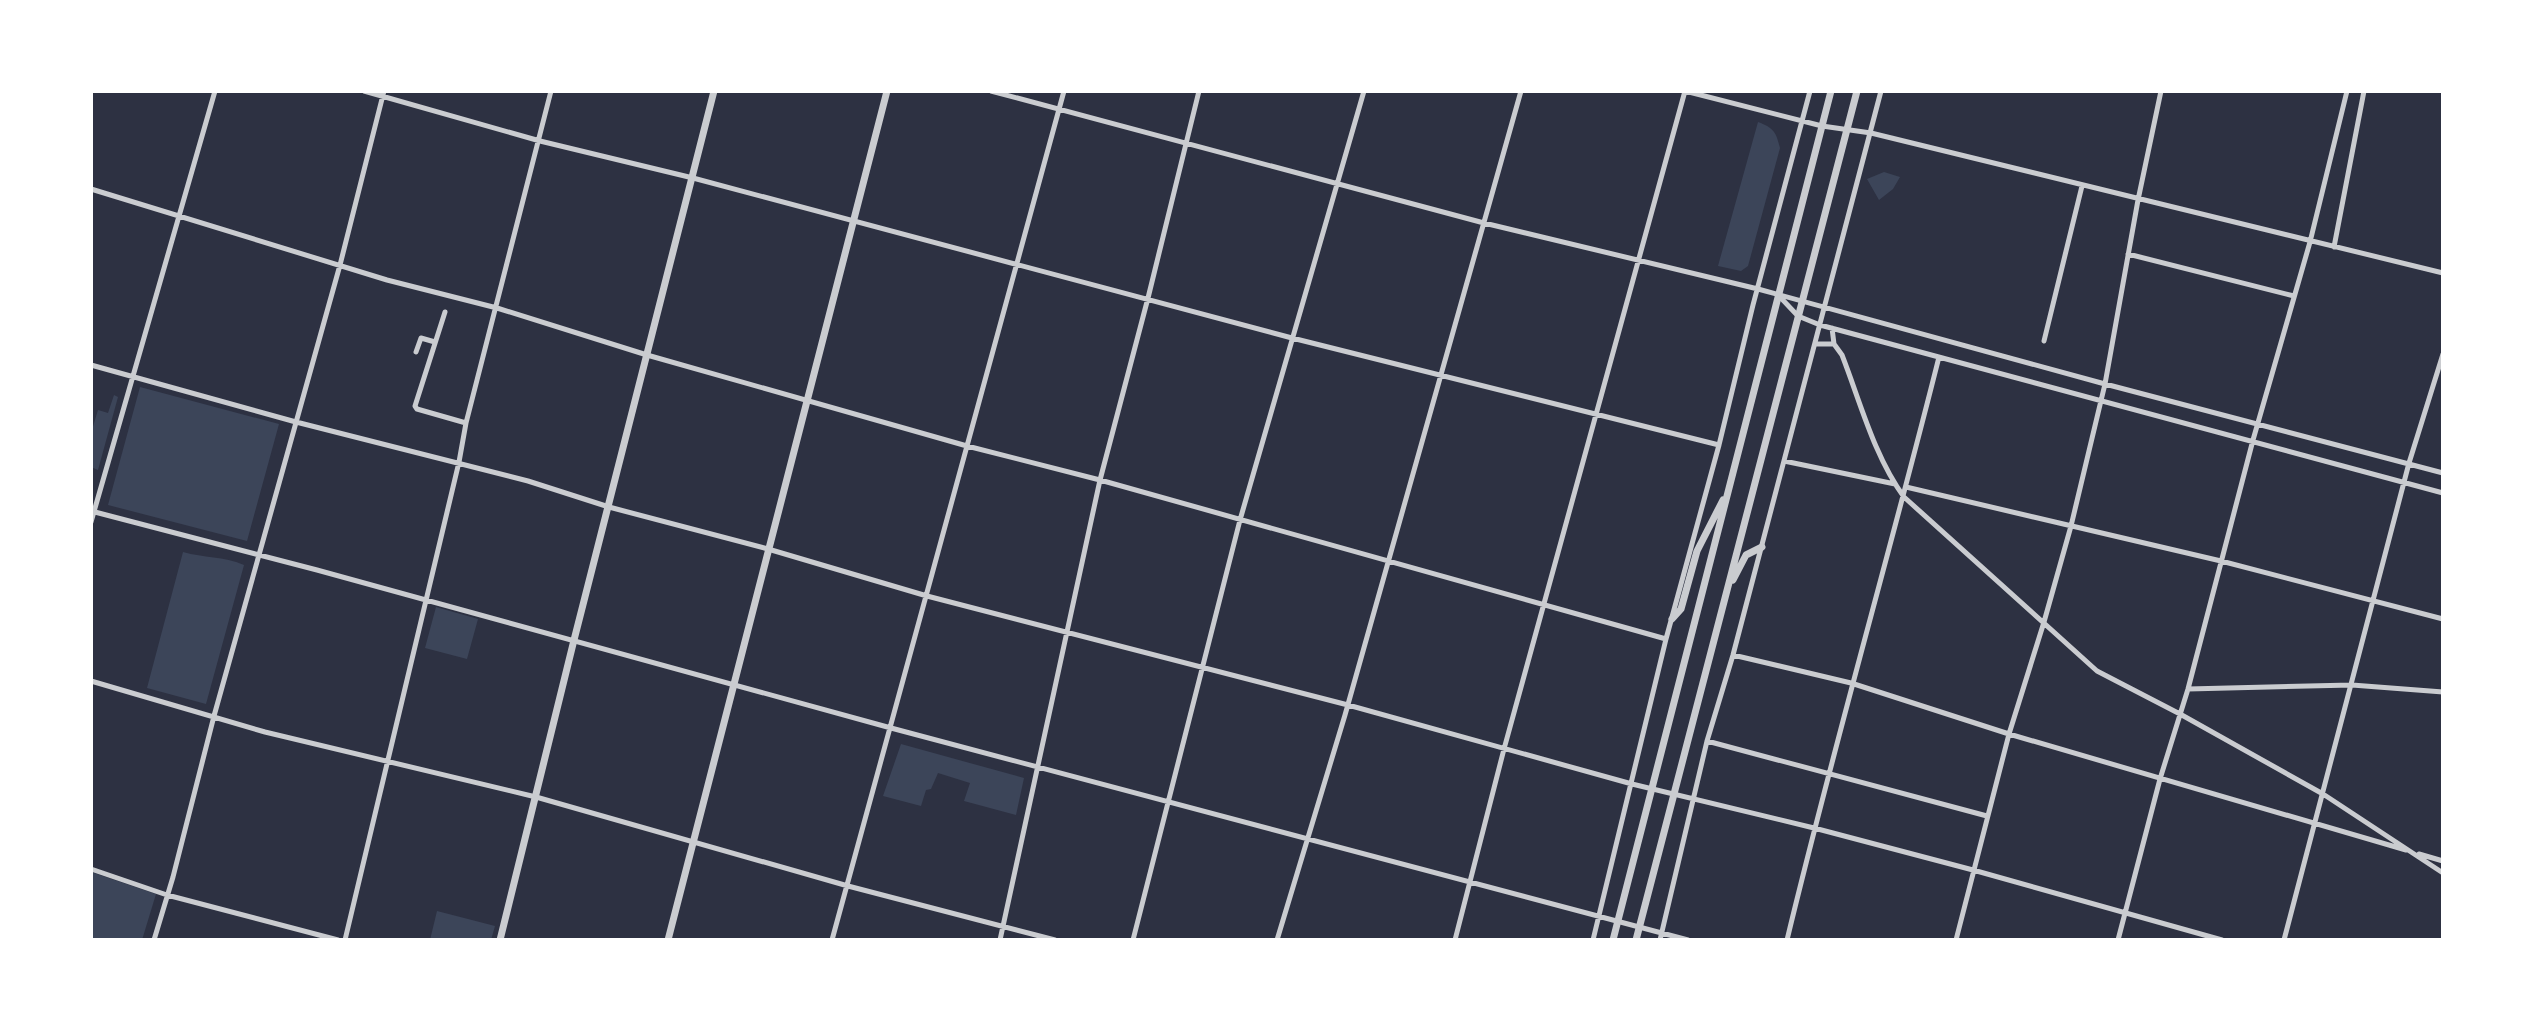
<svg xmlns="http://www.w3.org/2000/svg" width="2534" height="1031" viewBox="0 0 2534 1031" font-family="'Titillium Web',sans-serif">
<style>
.green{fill:#3c4559}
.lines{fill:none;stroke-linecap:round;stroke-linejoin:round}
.minor{stroke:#caccd0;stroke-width:5}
.tertiary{stroke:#caccd0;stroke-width:7}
</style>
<rect width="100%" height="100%" fill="#2d3142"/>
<!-- green -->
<path class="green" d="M1758 122C1774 128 1776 132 1780 148L1748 266 1741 271 1718 266Z
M1884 172 1900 177 1893 189 1879 200 1867 179Z
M140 387 279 424 247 541 108 505Z
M114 395 118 397 98 470 91 467V433L98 410 108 413Z
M183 552C204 558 223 556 244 565L206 704 147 688Z
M436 607 478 619 467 659 425 648Z
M901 744 1024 778 1016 815 964 801 970 783 938 773 931 789 926 790 921 806 883 796Z
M91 872 156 894 142 940H91Z
M437 911 495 926 491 940H430Z"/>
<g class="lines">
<!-- minor -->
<path class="minor" d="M364 91 540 141 693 178 1292 338 1719 445
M991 91 1484 223 1758 289 2105 384 2443 473
M1685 91 1822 126 1871 133 2443 273
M91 189 387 280 497 308 647 355 967 446 1100 480 1666 639
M2334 247 2364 91
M2128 254 2294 296
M1778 295 1798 316 1820 325 2443 493
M445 312 415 406 417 409 466 423
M1832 328 1834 344 1842 355C1860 401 1874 456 1904 497L2097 671 2180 714 2323 794 2443 873
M2044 341 2082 186
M1815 344H1834
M416 352 421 338 435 342
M91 365 296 422 528 481 609 507 768 549 927 596 1348 705 1632 784 1814 828 1973 870 2222 940
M1784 461 1895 484
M1906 487 2221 561 2443 619
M91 511 317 570 891 728 1688 940
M91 522 215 91
M1733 655 1851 683 2009 734 2406 850
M91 681 265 732 536 797 848 886 1055 940
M2188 689 2352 685 2443 692
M1707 741 1987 816
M2419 854 2443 861
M91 869 167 895 338 940
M154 940 173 877 214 716 340 265 384 91
M345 940 459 462 466 423 551 91
M832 940 1064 91
M1000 940 1100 480 1148 298 1199 91
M1133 940 1240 520 1364 91
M1277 940 1345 715 1521 91
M1455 940 1504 749 1685 91
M1593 940 1666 639 1719 445 1753 305 1810 91
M1660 940 1707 741 1733 655 1881 91
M1787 940C1834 745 1890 552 1939 357
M1956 940 2009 734 2044 622 2071 526 2105 384 2138 200 2161 91
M2118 940 2160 779 2188 689 2253 440 2310 242 2347 91
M2284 940 2409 463 2443 354"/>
<!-- tertiary -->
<path class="tertiary" d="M1733 580 1746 555 1762 547
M1672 619 1681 609 1697 551 1723 500
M500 940 574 640 714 91
M668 940 887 91
M1613 940 1831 91
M1636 940 1857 91"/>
</g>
<!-- border -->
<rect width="2534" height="1031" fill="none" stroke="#ffffff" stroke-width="186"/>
</svg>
